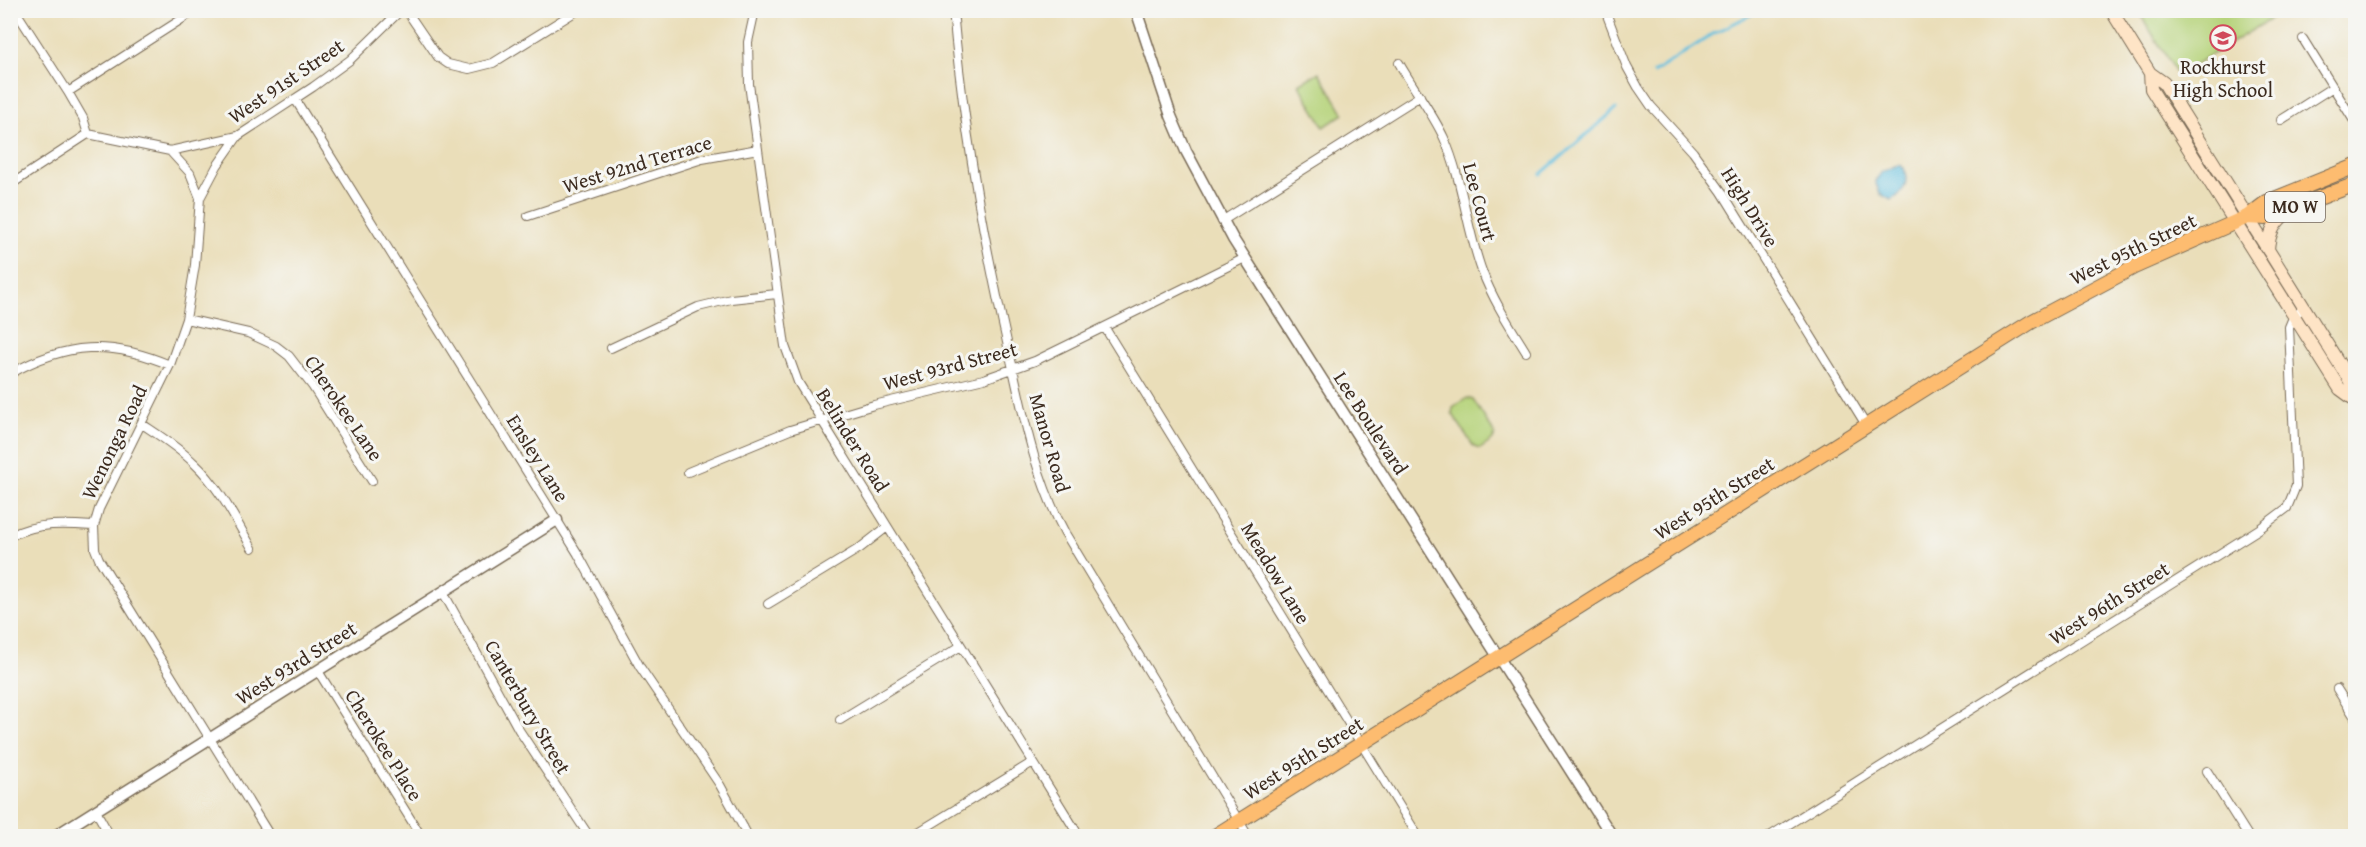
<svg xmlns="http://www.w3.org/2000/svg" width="2366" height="847" viewBox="0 0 2366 847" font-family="'Gentium Book Plus',serif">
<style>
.green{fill:#b6d37a;stroke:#787e4c;stroke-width:1.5}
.water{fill:#61bfdf;stroke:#4e747e;stroke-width:1.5}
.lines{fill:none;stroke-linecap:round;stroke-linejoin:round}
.stream{stroke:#61bfdf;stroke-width:3}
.minor-casing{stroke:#786954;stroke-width:10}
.tertiary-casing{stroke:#786954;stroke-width:13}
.secondary-casing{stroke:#786954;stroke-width:14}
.primary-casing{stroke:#786954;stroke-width:16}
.minor{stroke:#fff;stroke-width:8}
.tertiary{stroke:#fff;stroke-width:10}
.secondary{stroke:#fee4c6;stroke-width:12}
.primary{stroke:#fdbc70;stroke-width:14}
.labels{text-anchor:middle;stroke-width:6;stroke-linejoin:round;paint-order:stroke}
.shield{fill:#f6f6f2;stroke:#73675e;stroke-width:1.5}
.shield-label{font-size:18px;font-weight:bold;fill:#3b2a1e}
.poi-label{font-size:20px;fill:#3b2a1e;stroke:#f6f6f2}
.street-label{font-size:20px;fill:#3b2a1e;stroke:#f6f6f2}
</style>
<rect width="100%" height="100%" fill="#f6f6f2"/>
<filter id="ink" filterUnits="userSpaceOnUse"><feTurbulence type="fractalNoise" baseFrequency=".0167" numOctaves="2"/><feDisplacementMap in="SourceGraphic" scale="12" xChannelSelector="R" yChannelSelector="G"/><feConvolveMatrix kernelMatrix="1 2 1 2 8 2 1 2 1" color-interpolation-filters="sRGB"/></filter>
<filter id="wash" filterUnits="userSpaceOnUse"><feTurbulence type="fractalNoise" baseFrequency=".008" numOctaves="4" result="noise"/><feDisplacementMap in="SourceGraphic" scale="24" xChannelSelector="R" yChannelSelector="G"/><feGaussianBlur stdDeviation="1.35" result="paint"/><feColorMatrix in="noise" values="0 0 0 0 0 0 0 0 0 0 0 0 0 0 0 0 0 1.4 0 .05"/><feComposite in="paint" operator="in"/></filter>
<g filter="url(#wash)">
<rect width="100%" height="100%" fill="#eadeb9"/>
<!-- green -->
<path class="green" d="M2138 11H2284L2178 75Z
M1319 72 1344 114 1324 127 1299 84Z
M1467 398 1473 400 1495 434 1493 440 1480 449 1474 447 1452 413 1453 408Z"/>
<!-- water -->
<path class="water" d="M1895 166 1899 165 1904 168C1909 182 1904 194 1891 200L1880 194 1875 181 1882 172Z"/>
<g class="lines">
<!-- stream -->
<path class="stream" d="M1653 73 1713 34 1760 10
M1541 174 1616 109"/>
</g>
</g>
<g filter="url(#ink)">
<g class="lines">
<!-- minor casing -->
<g class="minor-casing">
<path id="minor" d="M15 10 68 92 83 118 88 134
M406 10 438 57 448 64 469 69 493 63 578 10
M755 10 748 42 749 84 785 346 798 382 1079 836
M953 10C963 127 983 238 1009 351 1023 413 1034 476 1065 533L1248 836
M1605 10 1627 67 1638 87 1651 106 1693 152 1722 192 1866 425
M2303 39 2356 124
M1399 63C1413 88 1432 112 1444 138 1463 181 1466 227 1482 271 1493 300 1510 326 1526 352
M68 92 196 10
M295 99 578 554 640 667 720 785 748 836
M2281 120 2333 87
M238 136 217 166 200 198 195 265 186 319 170 365 99 509 94 526 95 549 99 559 270 836
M170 151 190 173 200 198
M10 185 88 134 170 151 238 136 313 87 350 60 401 10
M528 216 702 159 758 149
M1222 221 1420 96
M186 319 248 333 276 346 289 356 313 387 372 481
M1105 328 1418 836
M611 348 698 307 731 299 777 294
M10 374C66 342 111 340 170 365
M142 424C160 436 178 447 194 463 219 486 235 519 252 548
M688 472 790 430 874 405 984 379 1035 361 1245 258
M10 536C38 522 65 524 94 526
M443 592 519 730 589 836
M768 604 860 548 887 527
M318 671 421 836
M2337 689 2356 719
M840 720 961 646
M2207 771 2248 836
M96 811 110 836
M912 836 1033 762
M1770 836 2259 529 2287 508 2296 486 2289 327 2294 315 2304 308"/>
</g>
<!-- tertiary casing -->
<g class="tertiary-casing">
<path id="tertiary" d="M1136 10 1171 116 1186 151 1233 239 1612 836
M55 836 557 520"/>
</g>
<!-- secondary casing -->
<g class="secondary-casing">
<path id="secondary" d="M2111 10 2150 73 2164 83 2350 381 2352 396
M2150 73 2151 89 2340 389 2355 400
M2268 250C2269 232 2275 222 2289 211"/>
</g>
<!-- primary casing -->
<g class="primary-casing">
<path id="primary" d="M2247 217 2266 218 2356 184
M1215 836 2031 322 2134 267 2247 217 2267 202 2356 166"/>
</g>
<!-- minor -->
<use href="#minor" class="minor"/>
<!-- tertiary -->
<use href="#tertiary" class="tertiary"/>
<!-- secondary -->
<use href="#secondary" class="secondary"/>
<!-- primary -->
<use href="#primary" class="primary"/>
</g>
</g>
<!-- icons -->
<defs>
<g id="school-ring" transform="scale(1.35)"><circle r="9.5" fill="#f6f6f2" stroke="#d1495b" stroke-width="1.5"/><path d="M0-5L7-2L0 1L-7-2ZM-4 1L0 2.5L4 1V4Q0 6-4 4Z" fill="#d1495b"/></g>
</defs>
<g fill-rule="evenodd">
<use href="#school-ring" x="2223" y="38"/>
</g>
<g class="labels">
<!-- shield labels -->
<rect class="shield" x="2265" y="192" width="60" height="30" rx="4.5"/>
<g class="shield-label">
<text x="2295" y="213">MO W</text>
</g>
<!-- poi labels -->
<g class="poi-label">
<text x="2223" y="74">Rockhurst<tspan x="2223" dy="23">High School</tspan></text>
</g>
<!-- street labels -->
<g class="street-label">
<text transform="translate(286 81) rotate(-34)" y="7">West 91st Street</text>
<text transform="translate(637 164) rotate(-17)" y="7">West 92nd Terrace</text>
<text transform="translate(1480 202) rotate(75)" y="7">Lee Court</text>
<text transform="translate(1750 207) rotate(58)" y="7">High Drive</text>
<text transform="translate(2133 249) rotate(-26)" y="7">West 95th Street</text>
<text transform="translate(950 366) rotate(-15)" y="7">West 93rd Street</text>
<text transform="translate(344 408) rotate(56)" y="7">Cherokee Lane</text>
<text transform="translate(1371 423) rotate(57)" y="7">Lee Boulevard</text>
<text transform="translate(853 440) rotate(58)" y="7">Belinder Road</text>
<text transform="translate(114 442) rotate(-64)" y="7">Wenonga Road</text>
<text transform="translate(1050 443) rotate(74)" y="7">Manor Road</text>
<text transform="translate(538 458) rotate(58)" y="7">Ensley Lane</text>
<text transform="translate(1714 498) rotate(-32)" y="7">West 95th Street</text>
<text transform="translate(1276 573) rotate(59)" y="7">Meadow Lane</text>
<text transform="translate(2109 603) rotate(-32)" y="7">West 96th Street</text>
<text transform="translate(296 663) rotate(-32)" y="7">West 93rd Street</text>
<text transform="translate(528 707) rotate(60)" y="7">Canterbury Street</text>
<text transform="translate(384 745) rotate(58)" y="7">Cherokee Place</text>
<text transform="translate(1303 758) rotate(-32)" y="7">West 95th Street</text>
</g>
</g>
<!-- margin -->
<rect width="2366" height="847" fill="none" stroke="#f6f6f2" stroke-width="36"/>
</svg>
